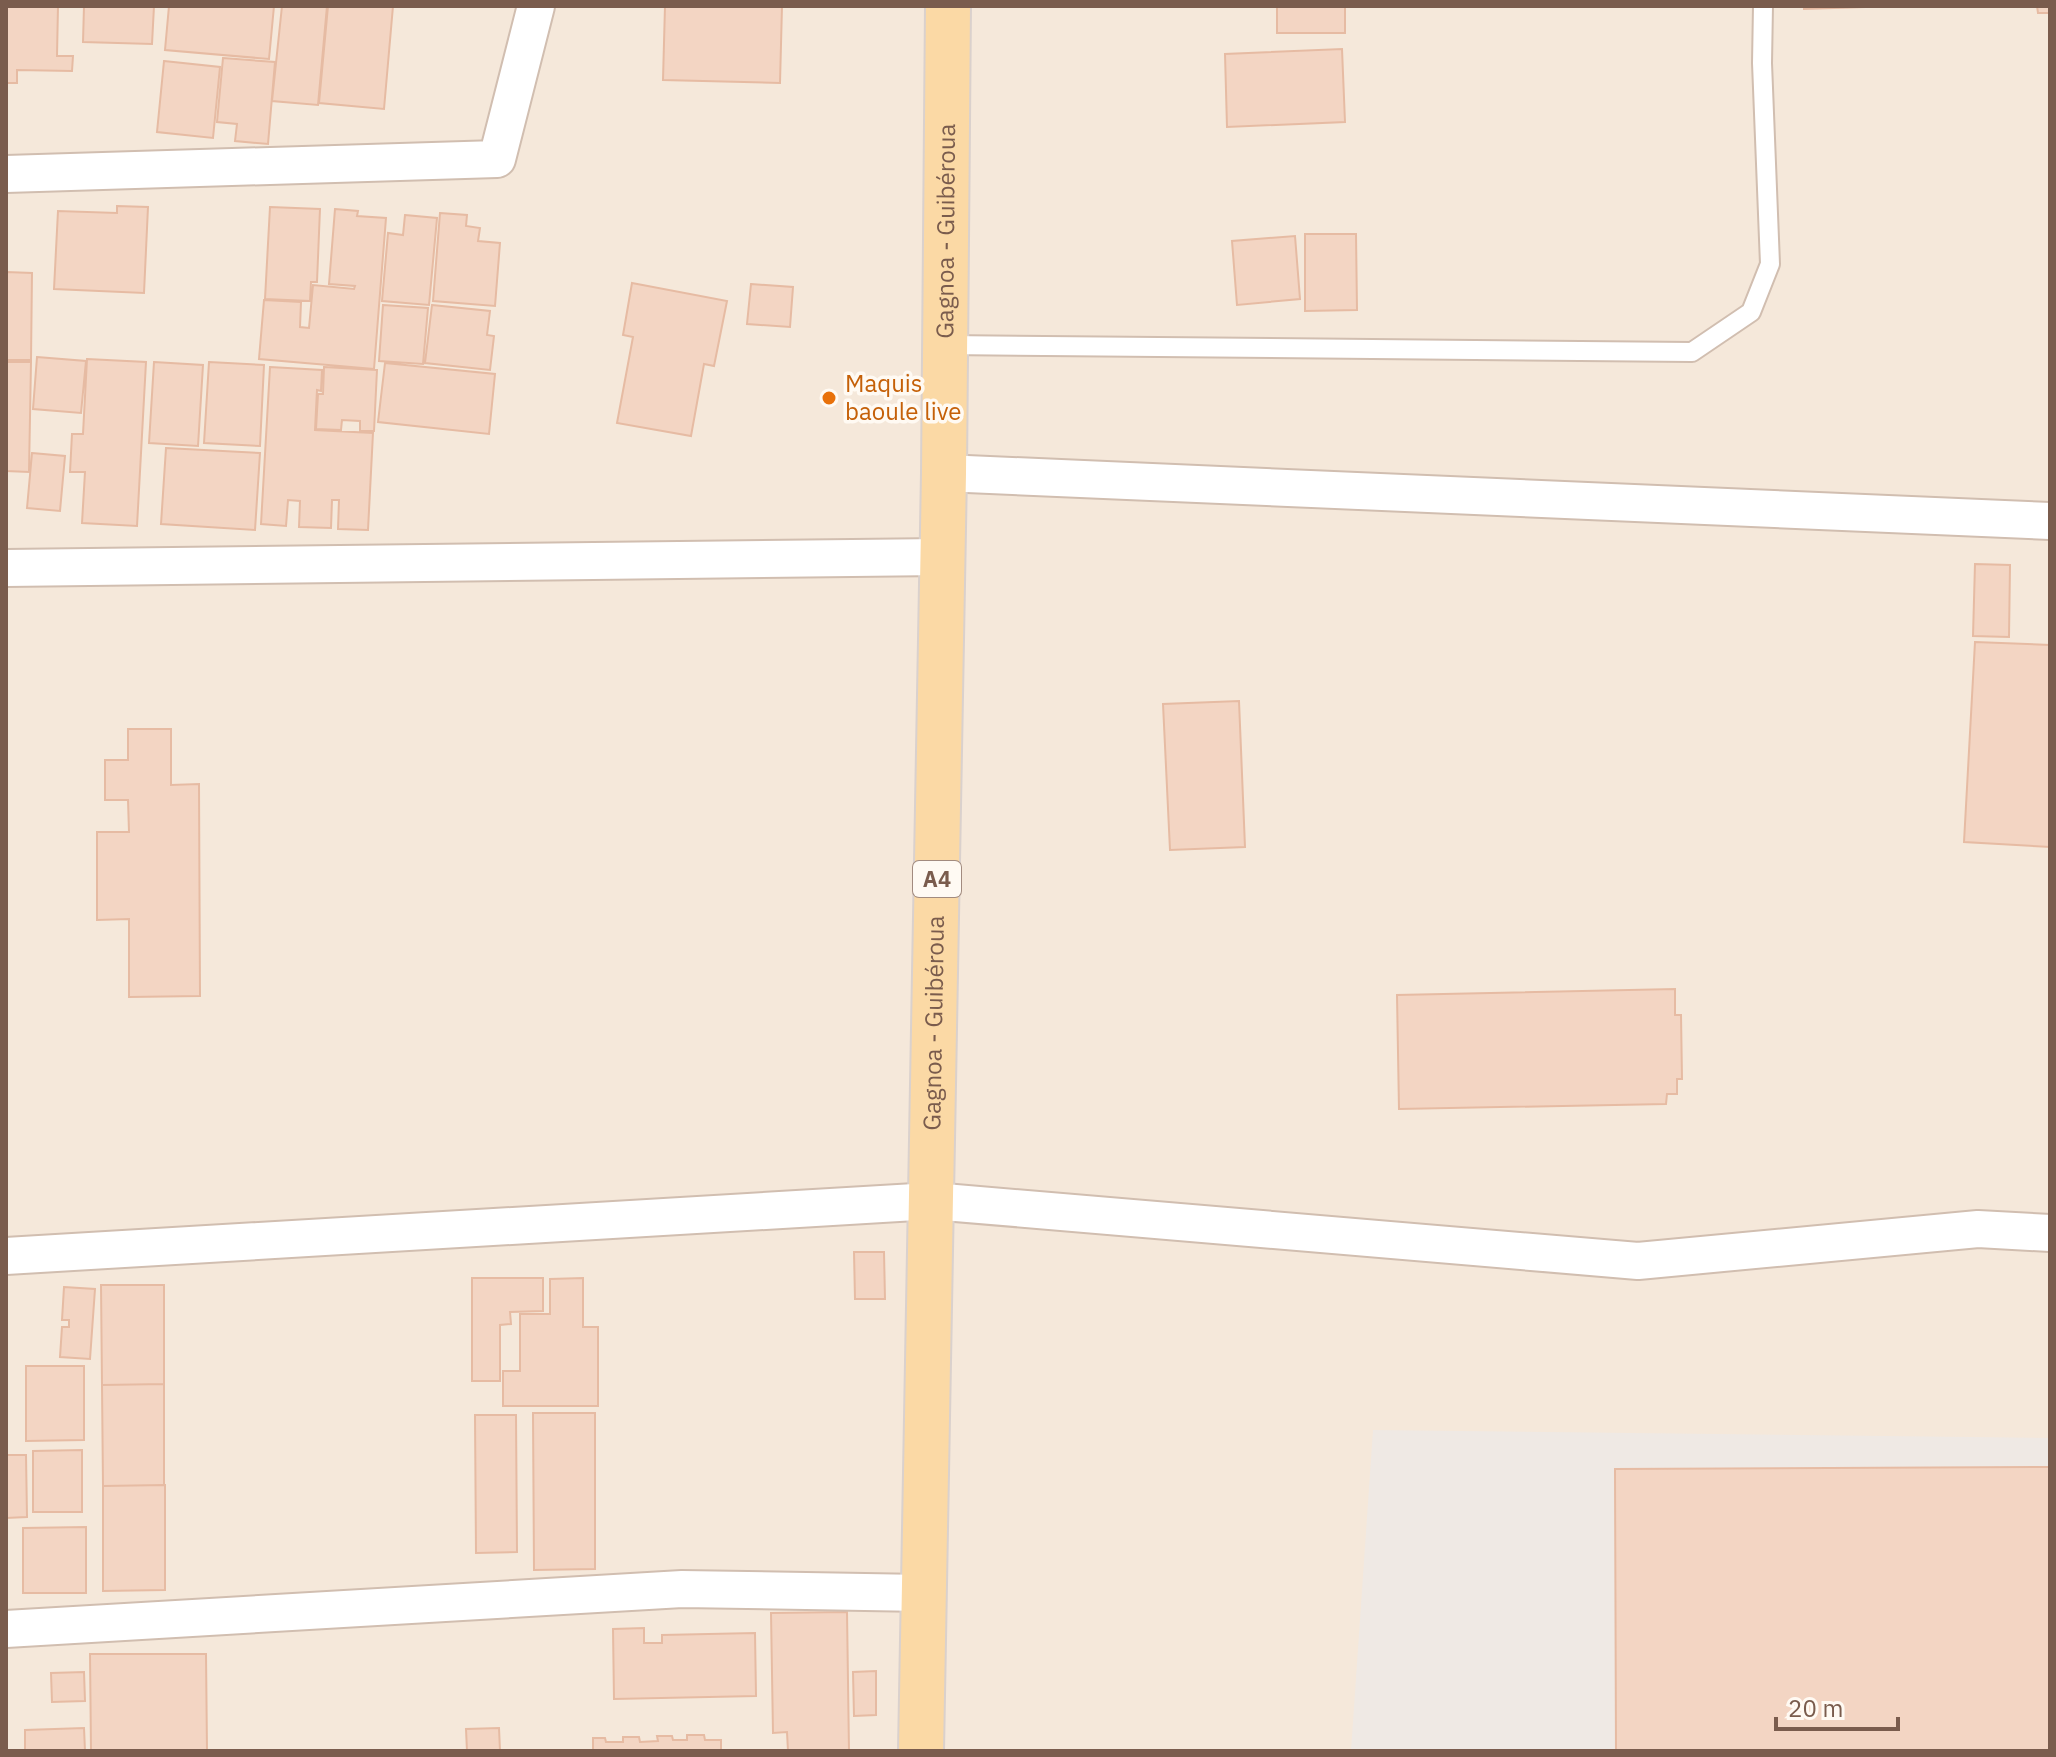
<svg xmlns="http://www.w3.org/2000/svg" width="2056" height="1757" viewBox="0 0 2056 1757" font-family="'IBM Plex Sans',sans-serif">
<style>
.residential{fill:#f5e8da}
.industrial{fill:#efe9e4}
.building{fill:#f3d5c3;stroke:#e6bba3;stroke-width:2}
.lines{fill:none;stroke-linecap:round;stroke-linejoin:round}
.service-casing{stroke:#d1beb0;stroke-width:22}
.minor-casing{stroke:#d1beb0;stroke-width:40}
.primary-casing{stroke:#dad1cd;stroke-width:48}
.service{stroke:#fff;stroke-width:18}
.minor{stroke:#fff;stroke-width:36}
.primary{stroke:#fbd9a5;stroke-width:44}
.food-dot{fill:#e8710a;stroke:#fffaf3;stroke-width:3}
.labels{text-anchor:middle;stroke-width:7;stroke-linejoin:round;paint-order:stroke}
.shield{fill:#fffaf3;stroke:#a28b7f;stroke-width:2}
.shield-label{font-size:22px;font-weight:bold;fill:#7a5c4d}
.street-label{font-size:24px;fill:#7a5c4d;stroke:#fffaf3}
.food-label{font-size:24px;fill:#c56008;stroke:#fffaf3;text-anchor:start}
</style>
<rect width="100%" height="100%" fill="#fdf6ec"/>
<!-- residential -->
<path class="residential" d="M6 6H2050V1751H6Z"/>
<!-- industrial -->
<path class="industrial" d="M1373 1430 2050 1438V1751H1351Z"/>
<!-- building -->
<path class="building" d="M6 6H58L57 56H73L72 71 17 70V83H6Z
M84 6H154L152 44 83 42Z
M169 6H274L269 59 165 50Z
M282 6H327L318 105 272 101Z
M328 6H393L384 109 319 103Z
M665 6H782L780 83 663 80Z
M1277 6H1345V33H1277Z
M1804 6H1897L1804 9Z
M2037 6H2050V13H2038Z
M1342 49 1345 122 1227 127 1225 54Z
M223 58 275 62 268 144 235 141 237 124 217 122Z
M164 61 220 67 213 138 157 132Z
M117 206 148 207 144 293 54 289 58 211 117 213Z
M270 207 320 209 317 282H311L310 301 265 299Z
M335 209 358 211 357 216 386 218 374 369 259 359 264 300 301 302 300 327 309 328 313 285 354 289 355 286 329 284Z
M440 213 467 215 466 226 480 228 478 241 500 243 495 306 433 301Z
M405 215 437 218 429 305 382 301 388 233 403 235Z
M1305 234H1356L1357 310 1305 311Z
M1295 236 1300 299 1237 305 1232 241Z
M6 272 32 273 31 360H6Z
M632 283 727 301 714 366 704 364 691 436 617 423 633 337 623 335Z
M751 284 793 287 790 327 747 324Z
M383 305 428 308 423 364 379 361Z
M432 305 490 311 487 335 494 336 490 370 425 363Z
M37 357 86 361 81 413 33 409Z
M87 359 146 362 137 526 82 523 85 472H70L72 434H83Z
M6 362H31L29 472 6 471Z
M154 362 203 365 198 446 149 443Z
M209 362 264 365 260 446 204 443Z
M385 363 495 374 489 434 378 422Z
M270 367 322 370 321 391 317 390 315 430 373 433 368 530 338 529 339 500H332L331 528 299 527 300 501 288 500 286 526 261 524Z
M324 367 377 370 374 431H360V421L342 420 341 430 316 429 318 394H323Z
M166 448 260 453 255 530 161 524Z
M32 453 65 456 60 511 27 508Z
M1975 564 2010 565 2009 637 1973 636Z
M1975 642 2050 645V847L1964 842Z
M1239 701 1245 847 1170 850 1163 704Z
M128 729H171V785L199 784 200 996 129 997V919L97 920V832H129L128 800H105V760H128Z
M1675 989V1015H1681L1682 1079H1677V1094H1667L1666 1104 1399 1109 1397 995Z
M854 1252H884L885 1299H855Z
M472 1278H543V1311L510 1312 511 1324 500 1325V1381H472Z
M583 1278V1327H598V1406H503V1371H520V1314H550V1279Z
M101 1285H164V1384L102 1385Z
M64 1287 95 1289 90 1359 60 1357 62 1327H69V1320H62Z
M26 1366H84V1440L26 1441Z
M164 1384V1485L103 1486 102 1385Z
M533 1413H595V1569L534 1570Z
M475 1415H516L517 1552 476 1553Z
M82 1450V1512H33V1451Z
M6 1455H26L27 1517 6 1518Z
M2050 1467V1751H1616L1615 1469Z
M165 1485V1590L103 1591V1486Z
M86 1527V1593H23V1528Z
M847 1612 849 1751H788L787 1732 773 1733 771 1613Z
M644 1628V1643H662V1635L755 1633 756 1696 614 1699 613 1629Z
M90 1654H206L207 1751H91Z
M876 1671V1715L854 1716 853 1672Z
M84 1672 85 1701 52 1702 51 1673Z
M84 1728 85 1751H25V1730Z
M499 1728 500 1751H467L466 1729Z
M687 1735H704L705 1740H721V1751H593V1738H605L606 1742H623V1737H639L640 1742 658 1741 657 1736H672L673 1740H687Z"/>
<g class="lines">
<!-- service casing -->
<g class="service-casing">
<path id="service" d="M945 345 1692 352 1751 312 1770 264 1762 63 1763 6"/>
</g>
<!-- minor casing -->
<g class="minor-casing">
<path id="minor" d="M6 174 497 159 536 6
M944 473 2050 521
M6 568 942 557
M6 1256 932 1201 1638 1261 1978 1229 2050 1233
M6 1629 682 1589 924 1593"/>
</g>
<!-- primary casing -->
<g class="primary-casing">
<g id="primary">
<path id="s1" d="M921 1751 944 473 948 6"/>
</g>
</g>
<!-- service -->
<use href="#service" class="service"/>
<!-- minor -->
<use href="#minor" class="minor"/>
<!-- primary -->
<use href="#primary" class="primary"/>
</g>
<!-- markers -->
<circle class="food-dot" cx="829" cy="398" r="8"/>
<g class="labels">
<!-- shield labels -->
<rect class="shield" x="913" y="861" width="48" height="36" rx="6"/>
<g class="shield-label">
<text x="937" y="887">A4</text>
</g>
<!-- street labels -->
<g class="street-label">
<text dy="8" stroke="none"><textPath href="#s1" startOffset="1520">Gagnoa - Guibéroua</textPath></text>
<text dy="8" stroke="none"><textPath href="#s1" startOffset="728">Gagnoa - Guibéroua</textPath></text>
</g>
<!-- food labels -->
<g class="food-label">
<text x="845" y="392">Maquis<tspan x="845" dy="28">baoule live</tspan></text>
</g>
</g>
<!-- border -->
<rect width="2056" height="1757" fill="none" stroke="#7a5c4d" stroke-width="16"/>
<!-- scale -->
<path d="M1776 1717v12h122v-12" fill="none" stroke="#7a5c4d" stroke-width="4"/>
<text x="1788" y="1717" font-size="24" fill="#7a5c4d" stroke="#fffaf3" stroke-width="6" paint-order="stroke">20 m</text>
</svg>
